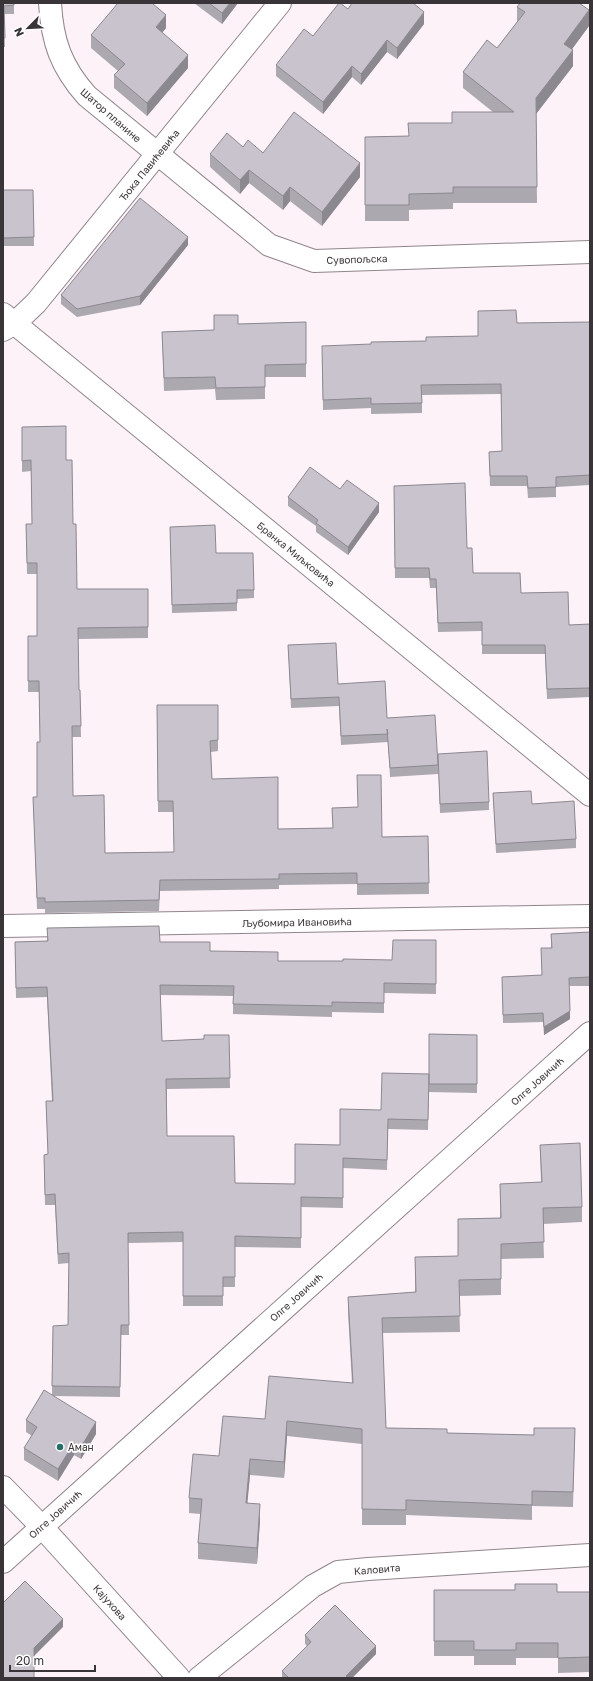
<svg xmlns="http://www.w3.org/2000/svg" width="593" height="1681" viewBox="0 0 593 1681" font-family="'Golos Text',sans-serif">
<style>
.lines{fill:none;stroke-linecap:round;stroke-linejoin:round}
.minor-casing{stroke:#8f858b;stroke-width:24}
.tertiary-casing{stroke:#8f858b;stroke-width:24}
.minor{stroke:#fff;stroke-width:22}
.tertiary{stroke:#fff;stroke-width:22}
.wall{fill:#aca8b0}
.shaded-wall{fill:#8c8890}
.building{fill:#c8c3cd;stroke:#8c8890}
.poi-dot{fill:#266f69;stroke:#fff;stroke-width:1.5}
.labels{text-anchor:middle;stroke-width:3.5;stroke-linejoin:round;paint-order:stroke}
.street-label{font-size:10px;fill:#393437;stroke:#fff}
.poi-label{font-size:10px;fill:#393437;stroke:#fff;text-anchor:start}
</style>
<rect width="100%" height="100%" fill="#fef2f9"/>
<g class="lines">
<!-- minor casing -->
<g class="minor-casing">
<path id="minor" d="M50 3C52 41 61 67 87 96L269 245 314 261 590 252
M3 330 15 323 36 303 280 3
M3 926 590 916
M3 1487 41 1526 179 1678
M199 1678 313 1586 338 1572 368 1569 590 1555"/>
</g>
<!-- tertiary casing -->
<g class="tertiary-casing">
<path id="tertiary" d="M3 314 590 795
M3 1562 590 1033"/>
</g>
<!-- minor -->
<use href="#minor" class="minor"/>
<!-- tertiary -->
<use href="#tertiary" class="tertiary"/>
</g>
<!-- wall -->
<path class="wall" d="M3 3H14V14H4L5 47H3Z
M194 3H238L222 24Z
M517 7 589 26 572 49 573 66 536 114 537 203H453V209L409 210V221H365V137L408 136 452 123V112H493L463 88V72L497 48 517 22Z
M348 9 424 24 397 59 387 52 361 85 352 77 323 114 276 76V65Z
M166 28 162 33 188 68 147 116 114 88V75L118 71 91 48V35Z
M243 147 263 153 360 177 322 226 290 201 283 210 249 183 240 194 210 167V154Z
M3 190H33L34 246H3Z
M188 245 140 305 77 317 61 304V295Z
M306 322V377H265V399L216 400 215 389 164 391 162 332 214 330 238 324Z
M590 322V485L556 487V497L528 498 527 486H490L489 452 502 451 501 394 422 395V413L371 414V408L323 410 322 356 371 344 426 341 478 336 517 323Z
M22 427 66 460 73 524 77 589H148V638L78 639 79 690H80L81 737H72L73 796 105 853 174 852 173 812H158L157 705H218V751L211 752 212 779 278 829 333 828 332 808 382 837 428 836 429 894 357 895V884L279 885V889L160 891 159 911 45 913V909H37L33 797H37L40 742 39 692H28V636H37V574H27L26 524H32L31 471 22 472Z
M394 486 467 548 473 573 521 593 569 625 590 624V697L547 699 545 654H482V631L438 632 436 588H430L429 578H395Z
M340 489 379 512 348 555 316 532V526L288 506V497Z
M170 527 216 553 254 590V598L237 599V611L172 613Z
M288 645 338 684 387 718 438 765V774L390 777 388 742 341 745 339 706 291 708Z
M438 762 489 802V810L440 813Z
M493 793 532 804 576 839V848L496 853Z
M47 928 160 942 210 951 278 961H343L392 960 436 940V994L384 993V1013L332 1012V1017L233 1014V996L160 995 162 1041 204 1039 229 1035 230 1088 167 1089V1136L235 1183 295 1184 381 1110 429 1074 428 1130 388 1129 387 1170 343 1168V1208L301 1207V1248L235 1247V1287H223V1306H183V1242L128 1243 129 1335H121L120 1397 54 1396 96 1434 81 1459 74 1455 58 1481 24 1460V1448L32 1436 26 1432V1420L52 1395 53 1326 68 1325 69 1263 58 1264 55 1205H45L44 1155 48 1154 46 1101H52L47 997 16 998 15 942 47 941Z
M590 932V986H569L570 1019 544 1035 543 1022 503 1023 502 977 542 975 541 948H551V934Z
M429 1034 477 1035V1093L429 1092Z
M540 1145 582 1207V1222L543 1224 544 1258 501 1259V1295L459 1296 460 1332 382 1333 386 1428 447 1433 534 1435 575 1428 573 1507 532 1506V1520L406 1515V1525H362V1444L287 1436 284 1478 250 1475 247 1503 260 1520 257 1564 198 1559V1543L201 1514 189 1513V1498L219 1456 265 1419 352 1383 348 1312V1297L415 1292V1257L458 1256V1219L500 1218V1184L541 1182Z
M434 1590 557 1592H590V1672L558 1673V1658H516V1665H474V1656H434Z
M305 1635 376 1654 352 1678H282V1671L307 1646 305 1644Z"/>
<!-- shaded-wall -->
<path class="shaded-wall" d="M230 3H238L222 24V13Z
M589 10V26L564 60V44Z
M424 12V24L397 59V48Z
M166 15V28L156 40V27Z
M387 40V52L361 85V74Z
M573 50V66L536 114V98Z
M188 55V68L147 116V103Z
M352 66V77L323 114V102Z
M360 163V177L322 226V212Z
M249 170V183L240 194V180Z
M290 187V201L283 210V196Z
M188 237V245L140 305V296Z
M379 503V512L348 555V547Z
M570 1011V1019L544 1035V1027Z
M287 1421V1436L284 1478V1462Z
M96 1422V1434L81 1459V1447Z
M74 1443V1455L58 1481V1469Z
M250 1459V1475L246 1518V1503Z
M260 1504V1520L257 1564V1548Z
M63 1619V1627L34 1656V1648Z
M376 1646V1654L352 1678H346V1676Z"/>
<!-- building -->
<path class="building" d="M3 3H14V5L4 6 5 38H3Z
M118 3H152L166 15 156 27 188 55 147 103 114 75 125 64 91 35Z
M209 3H230L222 13Z
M339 3H340L348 9 352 3H413L424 12 397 48 387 40 361 74 352 66 323 102 276 65 304 29 313 36Z
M520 3H579L589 10 564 44 573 50 536 98 537 187H453V193L409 194V205H365V137L409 136 408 123H452V112H514L463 72 487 40 497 48 525 12 517 7Z
M294 112 360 163 322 212 290 187 283 196 249 170 240 180 210 154 227 133 243 147 248 140 263 153Z
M3 190H33L34 237 3 238Z
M140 198 188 237 140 296 77 309 61 295Z
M516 310 517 323 590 322V475L556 477V487L528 488 527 476H490L489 452 502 451 501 384 421 385 422 403 371 404V398L323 400 322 346 371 344V342L426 341V337L478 336V311Z
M214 315H238V324L306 322V364L265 365V387L216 388 215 377 164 378 162 332 214 330Z
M66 426V460H72L73 524H76L77 589H148V627L78 628 79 690H80L81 726H72L73 796 104 795 105 853 174 852 173 801H158L157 705H218V740L210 741 212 779 278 777V829L333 828 332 808 358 807 357 775H381L382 837 428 836 429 883 357 884V873L279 874V879L160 880 159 900 45 902V898H37L33 797H37V742H40L39 681H28V636H37V563H27L26 524H32L31 460 22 461V427Z
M310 467 340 489 347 480 379 503 348 547 316 523 318 520 288 497Z
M465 483 467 548H472L473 573H520L521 593 568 592 569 625 590 624V688L547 689 545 645H482V622L438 623 436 579H430L429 568H395L394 486Z
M215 525 216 553H253L254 590H237V603L172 605 170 527Z
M336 643 338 684 385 681 387 718 435 715 438 765 390 768 387 729 388 734 341 736 339 697 291 699 288 645Z
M487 751 489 802 440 804 438 754Z
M531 791 532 804 574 801 576 839 496 844 493 793Z
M159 926 160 942H210V951L278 952V961H343V959L392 960 393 940H436V984L384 983V1003L332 1002V1006L233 1004 234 986 160 985 162 1041 204 1039V1035H229L230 1078 166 1079 167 1136H234L235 1183 295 1184V1144L340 1145V1109L381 1110 382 1073 429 1074 428 1120 388 1119 387 1160 343 1158V1198L301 1197V1238L235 1236V1277H223V1296H183V1232L128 1233 129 1325H121L120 1387 52 1386 53 1326 68 1325 69 1253 58 1254 55 1194 45 1195 44 1155 48 1154 46 1101H53L47 987 16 988 15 942 48 941 47 928Z
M590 932V977L569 978 570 1011 544 1027 543 1013 503 1015 502 977 542 975 541 948H552L551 934Z
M429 1034 477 1035V1084H429Z
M580 1143 582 1207 543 1208 544 1242 501 1244V1279L459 1280 460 1316 382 1318 386 1428 447 1429V1433L534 1435V1428H575L573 1492 532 1491V1505L406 1500V1510L362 1509V1429L287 1421 284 1462 250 1459 246 1503 260 1504 257 1548 198 1543 202 1499 189 1498 193 1454 219 1456 223 1416 265 1419 269 1376 353 1383 348 1297 416 1292 415 1257 458 1256V1219L501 1218 500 1184 542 1182 540 1145Z
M44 1390 96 1422 81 1447 74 1443 58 1469 24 1448 37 1427 26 1420Z
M25 1581 63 1619 34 1648V1678H3V1603Z
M515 1584H557V1592H590V1657L558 1658V1643H516V1650H474V1641H434V1590H515Z
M335 1605 376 1646 346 1676 348 1678H286L288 1677 282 1671 311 1642 305 1635Z"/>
<!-- markers -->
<circle class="poi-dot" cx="60" cy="1447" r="4"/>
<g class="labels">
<!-- street labels -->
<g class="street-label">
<text transform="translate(111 115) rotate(41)" y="4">Шатор планине</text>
<text transform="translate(149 165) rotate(-51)" y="4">Ђока Павићевића</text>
<text transform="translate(357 259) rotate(-2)" y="4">Сувопољска</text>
<text transform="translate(296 554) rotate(39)" y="4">Бранка Миљковића</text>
<text transform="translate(297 922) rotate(-1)" y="4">Љубомира Ивановића</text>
<text transform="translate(537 1081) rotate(-42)" y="4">Олге Јовичић</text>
<text transform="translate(296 1297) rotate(-42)" y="4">Олге Јовичић</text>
<text transform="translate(55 1514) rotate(-42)" y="4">Олге Јовичић</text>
<text transform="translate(377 1569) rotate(-5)" y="4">Каловита</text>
<text transform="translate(110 1602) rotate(48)" y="4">Кајухова</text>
</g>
<!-- poi labels -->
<g class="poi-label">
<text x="68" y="1451">Аман</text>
</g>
</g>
<!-- border -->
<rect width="593" height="1681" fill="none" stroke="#393437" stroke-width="8"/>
<!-- north arrow -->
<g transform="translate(28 28) rotate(246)" stroke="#ffffff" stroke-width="3" paint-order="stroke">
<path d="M0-3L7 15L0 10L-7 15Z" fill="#393437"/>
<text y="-6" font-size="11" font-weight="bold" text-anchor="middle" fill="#393437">N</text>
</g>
<!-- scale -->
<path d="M10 1665v6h85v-6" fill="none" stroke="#393437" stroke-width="2"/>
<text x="16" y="1665" font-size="12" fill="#393437" stroke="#ffffff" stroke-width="3" paint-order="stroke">20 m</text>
</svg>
